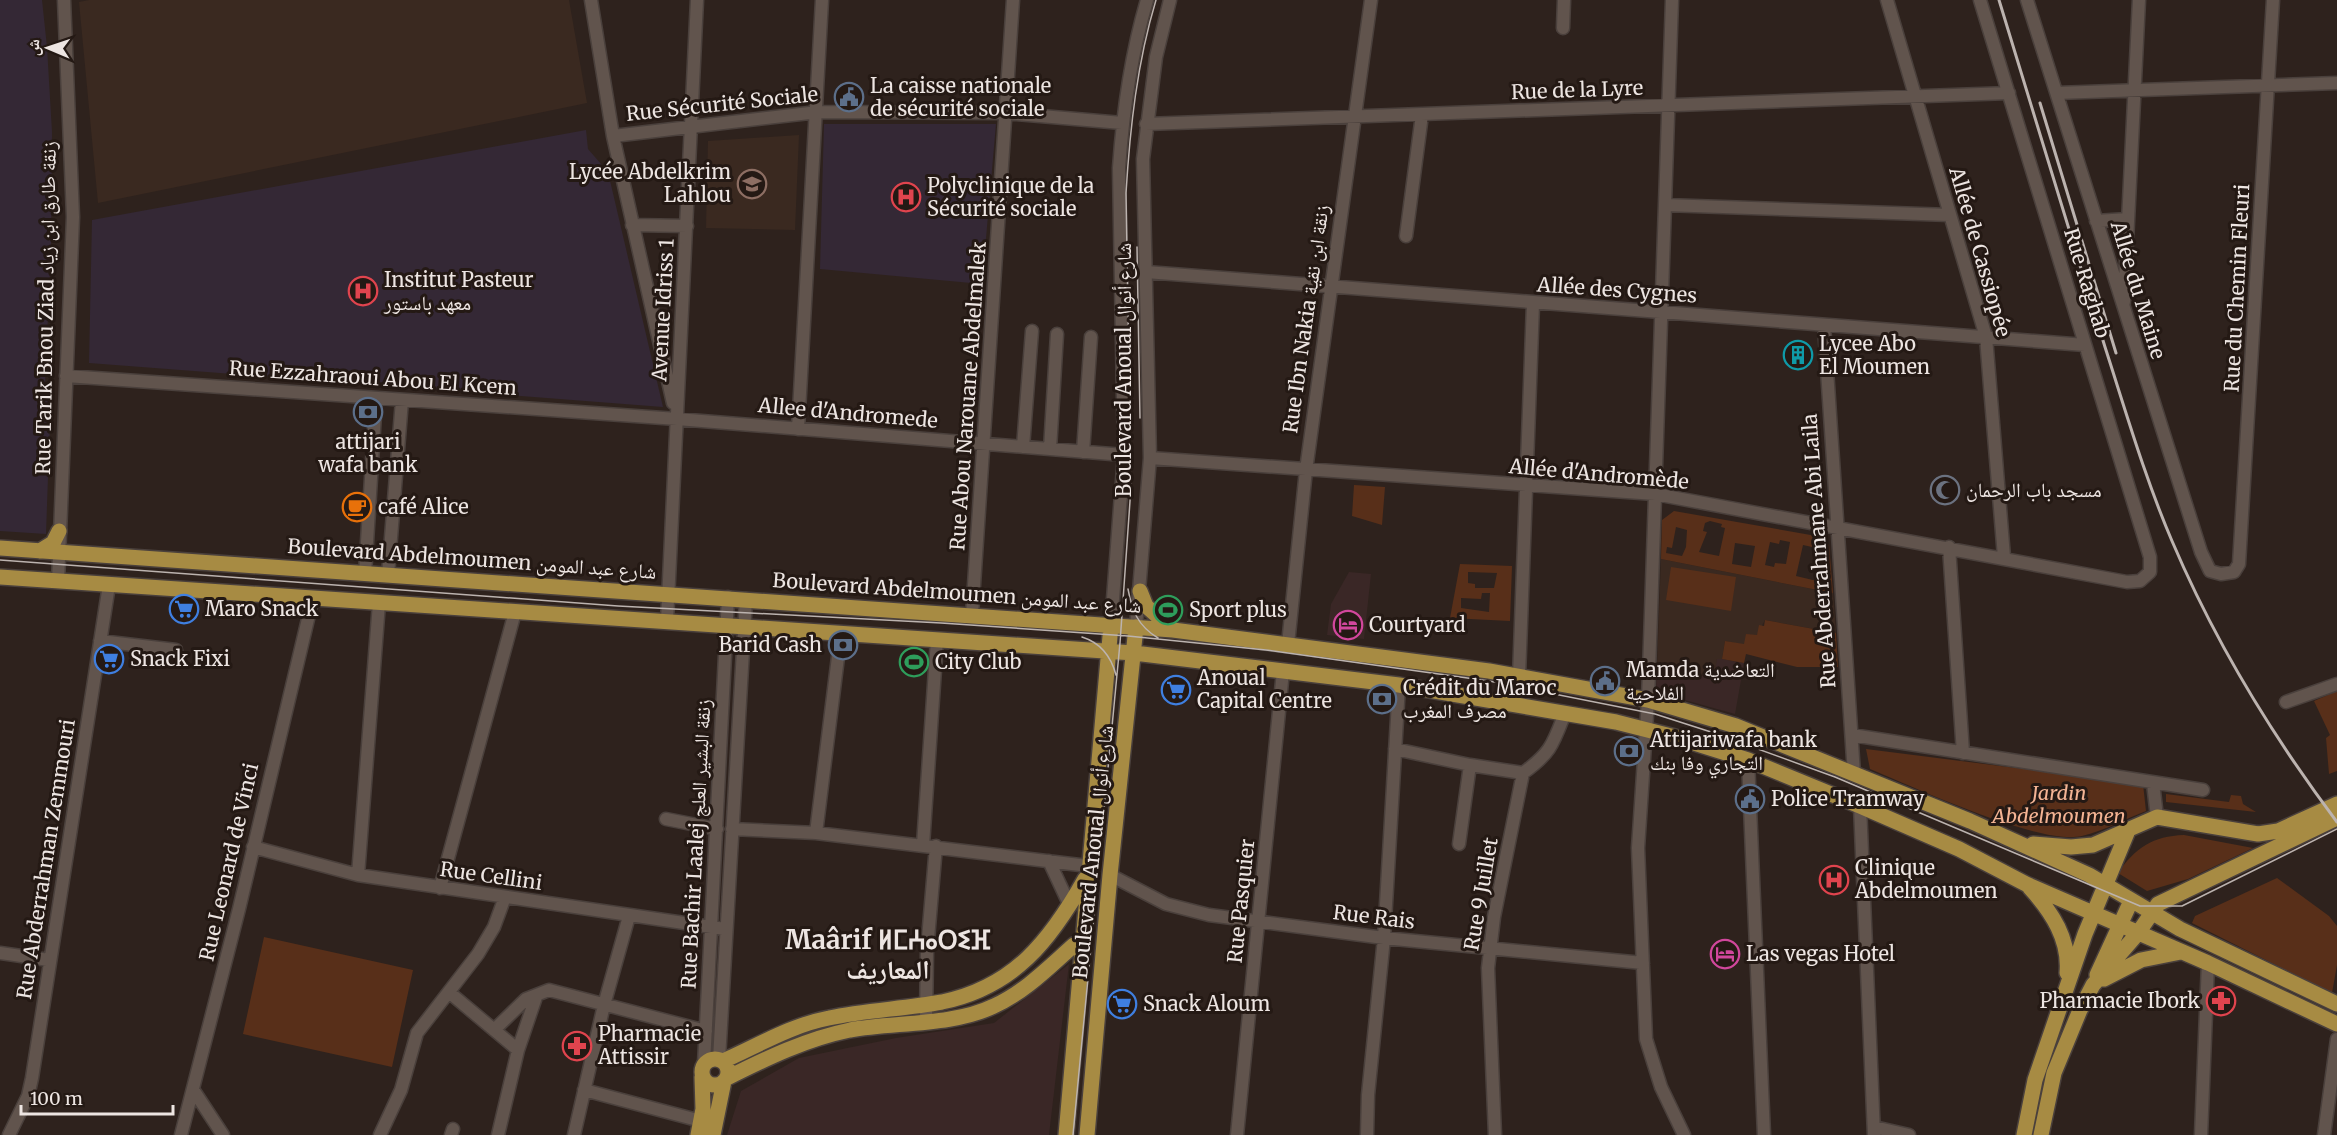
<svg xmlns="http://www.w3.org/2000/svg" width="2337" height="1135" viewBox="0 0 2337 1135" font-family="Merriweather,'Noto Naskh Arabic','Noto Sans Tifinagh',serif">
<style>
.commercial{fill:#3a2726}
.built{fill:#3a2920}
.medical{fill:#342835}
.green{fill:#582f19;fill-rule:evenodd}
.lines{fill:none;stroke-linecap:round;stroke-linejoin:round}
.minor-casing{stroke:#4a403c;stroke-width:15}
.major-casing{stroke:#4a403c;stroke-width:18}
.minor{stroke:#61544d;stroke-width:12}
.major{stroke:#a78b43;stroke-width:15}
.tram{stroke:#bcb3af;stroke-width:1.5}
.rail{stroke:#bcb3af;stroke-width:3}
.labels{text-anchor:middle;stroke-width:6;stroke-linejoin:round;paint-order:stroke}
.poi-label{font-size:20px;fill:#ede5e2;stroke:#241914;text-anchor:start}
.street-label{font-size:20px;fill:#ede5e2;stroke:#241914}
.park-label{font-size:20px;font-style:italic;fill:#f4b494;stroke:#241914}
.district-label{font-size:26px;font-weight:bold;fill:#ede5e2;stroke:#241914}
</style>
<rect width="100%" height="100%" fill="#2e221d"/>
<!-- commercial -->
<path class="commercial" d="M1349 572 1371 574 1364 639 1327 635 1331 604Z
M1717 658 1744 663 1735 714 1656 692 1657 667 1713 678Z
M1069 964 1049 1135H727L741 1091 799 1058 896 1038 994 1023Z"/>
<!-- built -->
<path class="built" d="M89 0H569L587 103 98 203 79 2Z
M799 135 795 230 706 228 708 141Z
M1661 559 1833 593 1836 633 1765 620 1757 635 1744 645 1725 641 1722 659H1717L1714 678 1657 667Z"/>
<!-- medical -->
<path class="medical" d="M0 0H42L47 47 52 132 51 248 45 384 51 391 46 534 0 531Z
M824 124H996L982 284 820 269Z
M586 130 588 149 608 172 663 407 89 363 92 220Z"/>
<!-- green -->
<path class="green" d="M1354 485 1385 487 1382 525 1352 516Z
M1674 511 1822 537 1829 545 1833 593 1661 559 1662 520ZM1710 521 1722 524 1721 527 1725 528 1719 556 1699 552 1707 532 1703 531 1705 523ZM1676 527 1687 530 1686 547 1682 556 1666 553 1667 547 1672 548ZM1780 540 1790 542 1786 564 1775 563 1774 567 1765 565 1770 542 1779 544ZM1735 543 1755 546 1751 567 1732 564ZM1803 545 1821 549 1818 563 1821 564 1817 581 1796 576Z
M1460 564 1512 566 1510 621 1450 618ZM1468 572 1497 573 1494 588H1475V584L1468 583ZM1482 593H1490L1489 612 1461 608V598L1481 599Z
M1671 567 1736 577 1731 611 1666 600Z
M1765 620 1836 633 1838 667H1797L1746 654 1744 663 1722 659 1725 641 1744 644 1746 634 1757 635 1759 625 1764 626Z
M2337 691V771L2329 774 2326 738 2330 735 2314 701Z
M1866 749 2143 784 2146 811C2125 819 2104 831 2082 836 2040 846 1914 787 1870 769Z
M2166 794 2229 802 2231 795 2241 796 2243 804 2256 812 2166 802Z
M2184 835 2253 848 2188 879 2147 891 2118 873C2135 848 2153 836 2184 835Z
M2277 878 2329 916 2337 926V965L2332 993 2192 923 2195 916Z
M264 937 413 970 392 1067 243 1034Z"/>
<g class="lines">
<!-- minor casing -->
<g class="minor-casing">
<path id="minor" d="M591 0 613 136 673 403
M1672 0 1648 700 1638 848 1646 1039 1661 1087 1684 1135
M1887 0 1986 337 2004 557
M2027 0 2201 552 2210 571 2221 574 2234 572 2239 564 2273 0
M1563 28 1564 0
M2057 93 2337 83
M1146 124 2009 93
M613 136 818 112 1006 113 1122 123
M1665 205 1950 215
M2096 221 2128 219
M632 225 687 226
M1406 236 1422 115
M1146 272 2085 345
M2124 302 2139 0
M1824 325 1854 774
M66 376 677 419 1124 455
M798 429 822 0
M1023 447 1032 331
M1050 449 1057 334
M1083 452 1091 337
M1150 458 1655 494 2127 582 2140 581 2150 572V557L1980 0
M1949 547 1963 753
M365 574 376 398
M388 575 402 400
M58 582 73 217 64 0
M972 615 1013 0
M667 621 697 0
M1111 625 1124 455 1119 168C1123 111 1131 54 1147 0
M1136 627 1150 458 1143 159 1156 57 1170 0
M100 641 176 650
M1288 644 1306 470 1371 0
M1519 676 1533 304
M2286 702 2337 684
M1852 735 2203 790
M1395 749 1470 765 1459 844
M1748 760 1764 1135
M1470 765 1523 773
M2153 783 2157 817
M1860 806 1874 1135
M666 819 717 829
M732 829 816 833 1088 866
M816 833 841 633
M923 845 937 640
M253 847 358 875 725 929
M1049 861 1070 906
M358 875 379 603
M1110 875 1166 904 1209 915 1384 938 1643 963
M440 888 515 612
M0 953 49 960
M450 993 518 1050
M926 1021 927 950 936 846
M494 1030 526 999 549 990 706 1031
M719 1059 746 599
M704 1064 728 597
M584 1090 701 1121
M194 1091 223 1135
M1874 1127 1909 1135
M9 1135 28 1096 32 1078 109 585
M181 1135 239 909 313 598
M380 1135 401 1090 417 1033 478 954 494 927 505 897
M451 1135 453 1129
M498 1135 518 1050 536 997
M574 1135 604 1005 629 916
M1237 1135 1283 671
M1367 1135 1368 1095 1384 938 1399 685
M1495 1135 1488 968 1494 917 1523 773C1551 753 1553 744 1565 713
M2201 1135 2208 963
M2324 1135 2337 1039"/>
</g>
<!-- major casing -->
<g class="major-casing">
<path id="major" d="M0 548 1173 630 1489 671 1648 700 1736 726 1970 821 2089 875 2180 929 2337 1004
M40 551 53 543 59 531
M0 577 1134 653 1399 685 1616 722 1675 737 1748 760 1860 806 1959 849 2026 884 2208 963 2337 1024
M1140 591 1146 606 1173 630
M2033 844 2071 847 2093 845 2157 817 2258 834 2278 831 2337 804
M2030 888C2052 912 2070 940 2067 973
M2097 975 2131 901
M2104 979 2141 960 2181 952
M702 1072a13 13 0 1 1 26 0a13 13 0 1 1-26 0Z
M723 1061C757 1046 792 1025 829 1018 866 1010 904 1009 942 1002 1014 987 1050 941 1085 879
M727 1078C767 1058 806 1039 850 1030 895 1022 953 1026 994 1006 1025 992 1049 967 1074 945L1082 942
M698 1135 703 1109 702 1077
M713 1135 724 1081
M1066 1135 1111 625
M1087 1135 1110 875 1136 627
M2024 1135 2035 1080 2085 934 2127 833
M2041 1135 2054 1073 2080 1010 2093 985 2138 933 2158 904 2337 818"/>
</g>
<!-- minor -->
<use href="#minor" class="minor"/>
<!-- major -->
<use href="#major" class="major"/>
<!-- tram -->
<path class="tram" d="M1137 247 1140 418
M0 560 618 606 941 623 1128 636 1266 650 1489 681 1655 714 1711 732 1835 777 2140 906H2182L2337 829
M1128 589C1132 611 1138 626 1158 638
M1082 637C1101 643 1111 656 1116 675
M1073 1135 1120 643 1131 487 1126 193C1130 128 1137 63 1156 0"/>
<!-- rail -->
<path class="rail" d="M1999 0C2034 116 2069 232 2105 347 2126 412 2145 478 2172 541 2215 642 2271 734 2337 822
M2040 103 2116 353"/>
</g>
<!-- icons -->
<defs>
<g id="civic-ring" transform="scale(1.5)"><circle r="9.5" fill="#241914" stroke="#5c6f8a" stroke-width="1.5"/><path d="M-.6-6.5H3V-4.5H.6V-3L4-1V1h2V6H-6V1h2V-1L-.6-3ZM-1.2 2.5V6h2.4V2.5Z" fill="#5c6f8a"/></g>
<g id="school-ring" transform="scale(1.5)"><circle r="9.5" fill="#241914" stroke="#8d6e63" stroke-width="1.5"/><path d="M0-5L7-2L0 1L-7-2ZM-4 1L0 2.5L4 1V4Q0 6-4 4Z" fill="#8d6e63"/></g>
<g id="hospital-ring" transform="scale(1.5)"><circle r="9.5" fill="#241914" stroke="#e0444e" stroke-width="1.5"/><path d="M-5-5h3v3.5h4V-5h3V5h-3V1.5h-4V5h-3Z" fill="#e0444e"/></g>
<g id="building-ring" transform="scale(1.5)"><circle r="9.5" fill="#241914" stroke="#0f9aa8" stroke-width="1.5"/><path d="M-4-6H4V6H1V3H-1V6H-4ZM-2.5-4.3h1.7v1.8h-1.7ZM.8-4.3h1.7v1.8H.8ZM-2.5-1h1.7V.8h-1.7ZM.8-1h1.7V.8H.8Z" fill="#0f9aa8"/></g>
<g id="bank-ring" transform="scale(1.5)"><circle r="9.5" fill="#241914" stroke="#5c6f8a" stroke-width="1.5"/><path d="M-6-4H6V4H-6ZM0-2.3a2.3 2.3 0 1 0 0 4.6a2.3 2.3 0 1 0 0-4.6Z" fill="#5c6f8a"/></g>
<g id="mosque-ring" transform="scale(1.5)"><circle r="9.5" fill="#241914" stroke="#6b7280" stroke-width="1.5"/><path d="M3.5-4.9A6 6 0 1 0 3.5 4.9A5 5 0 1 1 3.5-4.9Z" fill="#6b7280"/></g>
<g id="cafe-ring" transform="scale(1.5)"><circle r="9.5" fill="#241914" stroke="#e8710a" stroke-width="1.5"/><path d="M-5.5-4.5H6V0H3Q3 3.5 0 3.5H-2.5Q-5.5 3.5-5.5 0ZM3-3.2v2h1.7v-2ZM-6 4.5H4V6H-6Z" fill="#e8710a"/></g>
<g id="supermarket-ring" transform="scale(1.5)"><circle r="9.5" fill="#241914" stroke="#3f7fe0" stroke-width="1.5"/><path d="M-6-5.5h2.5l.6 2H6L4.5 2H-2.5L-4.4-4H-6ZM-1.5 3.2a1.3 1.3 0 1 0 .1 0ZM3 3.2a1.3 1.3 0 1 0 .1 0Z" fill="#3f7fe0"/></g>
<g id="stadium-ring" transform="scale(1.5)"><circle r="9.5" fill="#241914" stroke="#2e9e5b" stroke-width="1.5"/><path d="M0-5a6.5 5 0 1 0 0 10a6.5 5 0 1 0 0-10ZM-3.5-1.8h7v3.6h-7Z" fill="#2e9e5b"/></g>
<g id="hotel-ring" transform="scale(1.5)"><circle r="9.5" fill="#241914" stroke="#d1479c" stroke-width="1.5"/><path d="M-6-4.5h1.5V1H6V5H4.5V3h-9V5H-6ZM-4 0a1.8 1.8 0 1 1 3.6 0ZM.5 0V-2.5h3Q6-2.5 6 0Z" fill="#d1479c"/></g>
<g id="pharmacy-ring" transform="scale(1.5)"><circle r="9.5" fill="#241914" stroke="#e0444e" stroke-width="1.5"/><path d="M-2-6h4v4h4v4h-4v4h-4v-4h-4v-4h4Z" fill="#e0444e"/></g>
</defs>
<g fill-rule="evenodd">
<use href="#civic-ring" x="849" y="97"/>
<use href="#school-ring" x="752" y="184"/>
<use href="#hospital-ring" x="906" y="197"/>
<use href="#hospital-ring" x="363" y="291"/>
<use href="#building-ring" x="1798" y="355"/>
<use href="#bank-ring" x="368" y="412"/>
<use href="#mosque-ring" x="1945" y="490"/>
<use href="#cafe-ring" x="357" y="507"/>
<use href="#supermarket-ring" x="184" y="609"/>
<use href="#stadium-ring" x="1168" y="610"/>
<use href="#hotel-ring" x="1348" y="625"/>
<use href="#bank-ring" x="843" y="645"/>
<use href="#supermarket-ring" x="109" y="659"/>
<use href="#stadium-ring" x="914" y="662"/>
<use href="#civic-ring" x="1605" y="681"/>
<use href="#supermarket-ring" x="1176" y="690"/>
<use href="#bank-ring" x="1382" y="699"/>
<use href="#bank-ring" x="1629" y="751"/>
<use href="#civic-ring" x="1750" y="799"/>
<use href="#hospital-ring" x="1834" y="880"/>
<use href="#hotel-ring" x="1725" y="954"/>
<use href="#pharmacy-ring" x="2221" y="1001"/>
<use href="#supermarket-ring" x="1122" y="1004"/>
<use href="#pharmacy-ring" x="577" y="1046"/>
</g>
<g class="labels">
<!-- poi labels -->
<g class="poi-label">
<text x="870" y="93">La caisse nationale<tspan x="870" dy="23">de sécurité sociale</tspan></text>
<text x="731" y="179" text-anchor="end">Lycée Abdelkrim<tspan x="731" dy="23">Lahlou</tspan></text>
<text x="927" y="193">Polyclinique de la<tspan x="927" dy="23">Sécurité sociale</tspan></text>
<text x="384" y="287">Institut Pasteur<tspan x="384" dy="23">معهد باستور</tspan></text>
<text x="1819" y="351">Lycee Abo<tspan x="1819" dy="23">El Moumen</tspan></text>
<text x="368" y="449" text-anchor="middle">attijari<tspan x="368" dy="23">wafa bank</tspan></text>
<text x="1966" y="497">مسجد باب الرحمان</text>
<text x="378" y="514">café Alice</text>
<text x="205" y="616">Maro Snack</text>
<text x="1189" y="617">Sport plus</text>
<text x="1369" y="632">Courtyard</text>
<text x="822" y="652" text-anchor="end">Barid Cash</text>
<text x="130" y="666">Snack Fixi</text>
<text x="935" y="669">City Club</text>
<text x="1626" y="677">Mamda التعاضدية<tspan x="1626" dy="23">الفلاحية</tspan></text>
<text x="1197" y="685">Anoual<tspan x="1197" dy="23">Capital Centre</tspan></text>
<text x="1403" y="695">Crédit du Maroc<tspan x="1403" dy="23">مصرف المغرب</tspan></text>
<text x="1650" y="747">Attijariwafa bank<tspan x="1650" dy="23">التجاري وفا بنك</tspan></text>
<text x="1771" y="806">Police Tramway</text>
<text x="1855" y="875">Clinique<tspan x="1855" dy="23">Abdelmoumen</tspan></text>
<text x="1746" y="961">Las vegas Hotel</text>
<text x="2200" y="1008" text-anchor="end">Pharmacie Ibork</text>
<text x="1143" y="1011">Snack Aloum</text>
<text x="598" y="1041">Pharmacie<tspan x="598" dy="23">Attissir</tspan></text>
</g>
<!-- street labels -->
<g class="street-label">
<text transform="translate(1577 90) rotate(-2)" y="7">Rue de la Lyre</text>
<text transform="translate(722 104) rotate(-6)" y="7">Rue Sécurité Sociale</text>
<text transform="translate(1980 252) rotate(74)" y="7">Allée de Cassiopée</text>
<text transform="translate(2087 283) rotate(73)" y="7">Rue Raghab</text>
<text transform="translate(2237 288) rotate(-87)" y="7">Rue du Chemin Fleuri</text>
<text transform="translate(1617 290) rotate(4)" y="7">Allée des Cygnes</text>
<text transform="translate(2138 290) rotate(73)" y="7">Allée du Maine</text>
<text transform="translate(46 308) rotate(-89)" y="7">Rue Tarik Bnou Ziad زنقة طارق ابن زياد</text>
<text transform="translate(663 310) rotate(-87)" y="7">Avenue Idriss 1</text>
<text transform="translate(1306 319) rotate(-82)" y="7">Rue Ibn Nakia زنقة ابن نقية</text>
<text transform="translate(1124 370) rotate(-90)" y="7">Boulevard Anoual شارع أنوال</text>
<text transform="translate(373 378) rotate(4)" y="7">Rue Ezzahraoui Abou El Kcem</text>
<text transform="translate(968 396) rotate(-86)" y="7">Rue Abou Narouane Abdelmalek</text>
<text transform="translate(848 413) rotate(5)" y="7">Allee d'Andromede</text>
<text transform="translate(1599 474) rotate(5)" y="7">Allée d'Andromède</text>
<text transform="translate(1819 551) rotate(-94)" y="7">Rue Abderrahmane Abi Laila</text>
<text transform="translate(472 559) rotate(4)" y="7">Boulevard Abdelmoumen شارع عبد المومن</text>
<text transform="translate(957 593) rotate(4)" y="7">Boulevard Abdelmoumen شارع عبد المومن</text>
<text transform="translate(696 844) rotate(-87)" y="7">Rue Bachir Laalej زنقة البشير العلج</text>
<text transform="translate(1093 852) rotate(-84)" y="7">Boulevard Anoual شارع أنوال</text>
<text transform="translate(46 859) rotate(-81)" y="7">Rue Abderrahman Zemmouri</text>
<text transform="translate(229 862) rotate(-77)" y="7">Rue Leonard de Vinci</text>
<text transform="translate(491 876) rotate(8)" y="7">Rue Cellini</text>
<text transform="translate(1481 894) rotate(-80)" y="7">Rue 9 Juillet</text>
<text transform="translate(1241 901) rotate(-84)" y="7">Rue Pasquier</text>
<text transform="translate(1374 917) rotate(7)" y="7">Rue Rais</text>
</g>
<!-- park labels -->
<g class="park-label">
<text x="2059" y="800">Jardin<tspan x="2059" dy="23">Abdelmoumen</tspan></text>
</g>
<!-- district labels -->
<g class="district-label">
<text x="888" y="949">Maârif ⵍⵎⵄⴰⵔⵉⴼ<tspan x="888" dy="30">المعاريف</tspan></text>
</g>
</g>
<!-- north arrow -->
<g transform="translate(48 48) rotate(272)" stroke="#241914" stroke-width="4.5" paint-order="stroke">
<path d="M0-4.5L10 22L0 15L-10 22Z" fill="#ede5e2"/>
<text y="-9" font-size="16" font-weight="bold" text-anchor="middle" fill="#ede5e2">ش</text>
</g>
<!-- scale -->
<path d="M21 1105v9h152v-9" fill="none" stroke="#ede5e2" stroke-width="3"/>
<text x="30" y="1105" font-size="18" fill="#ede5e2" stroke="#241914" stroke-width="4.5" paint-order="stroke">100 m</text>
</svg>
